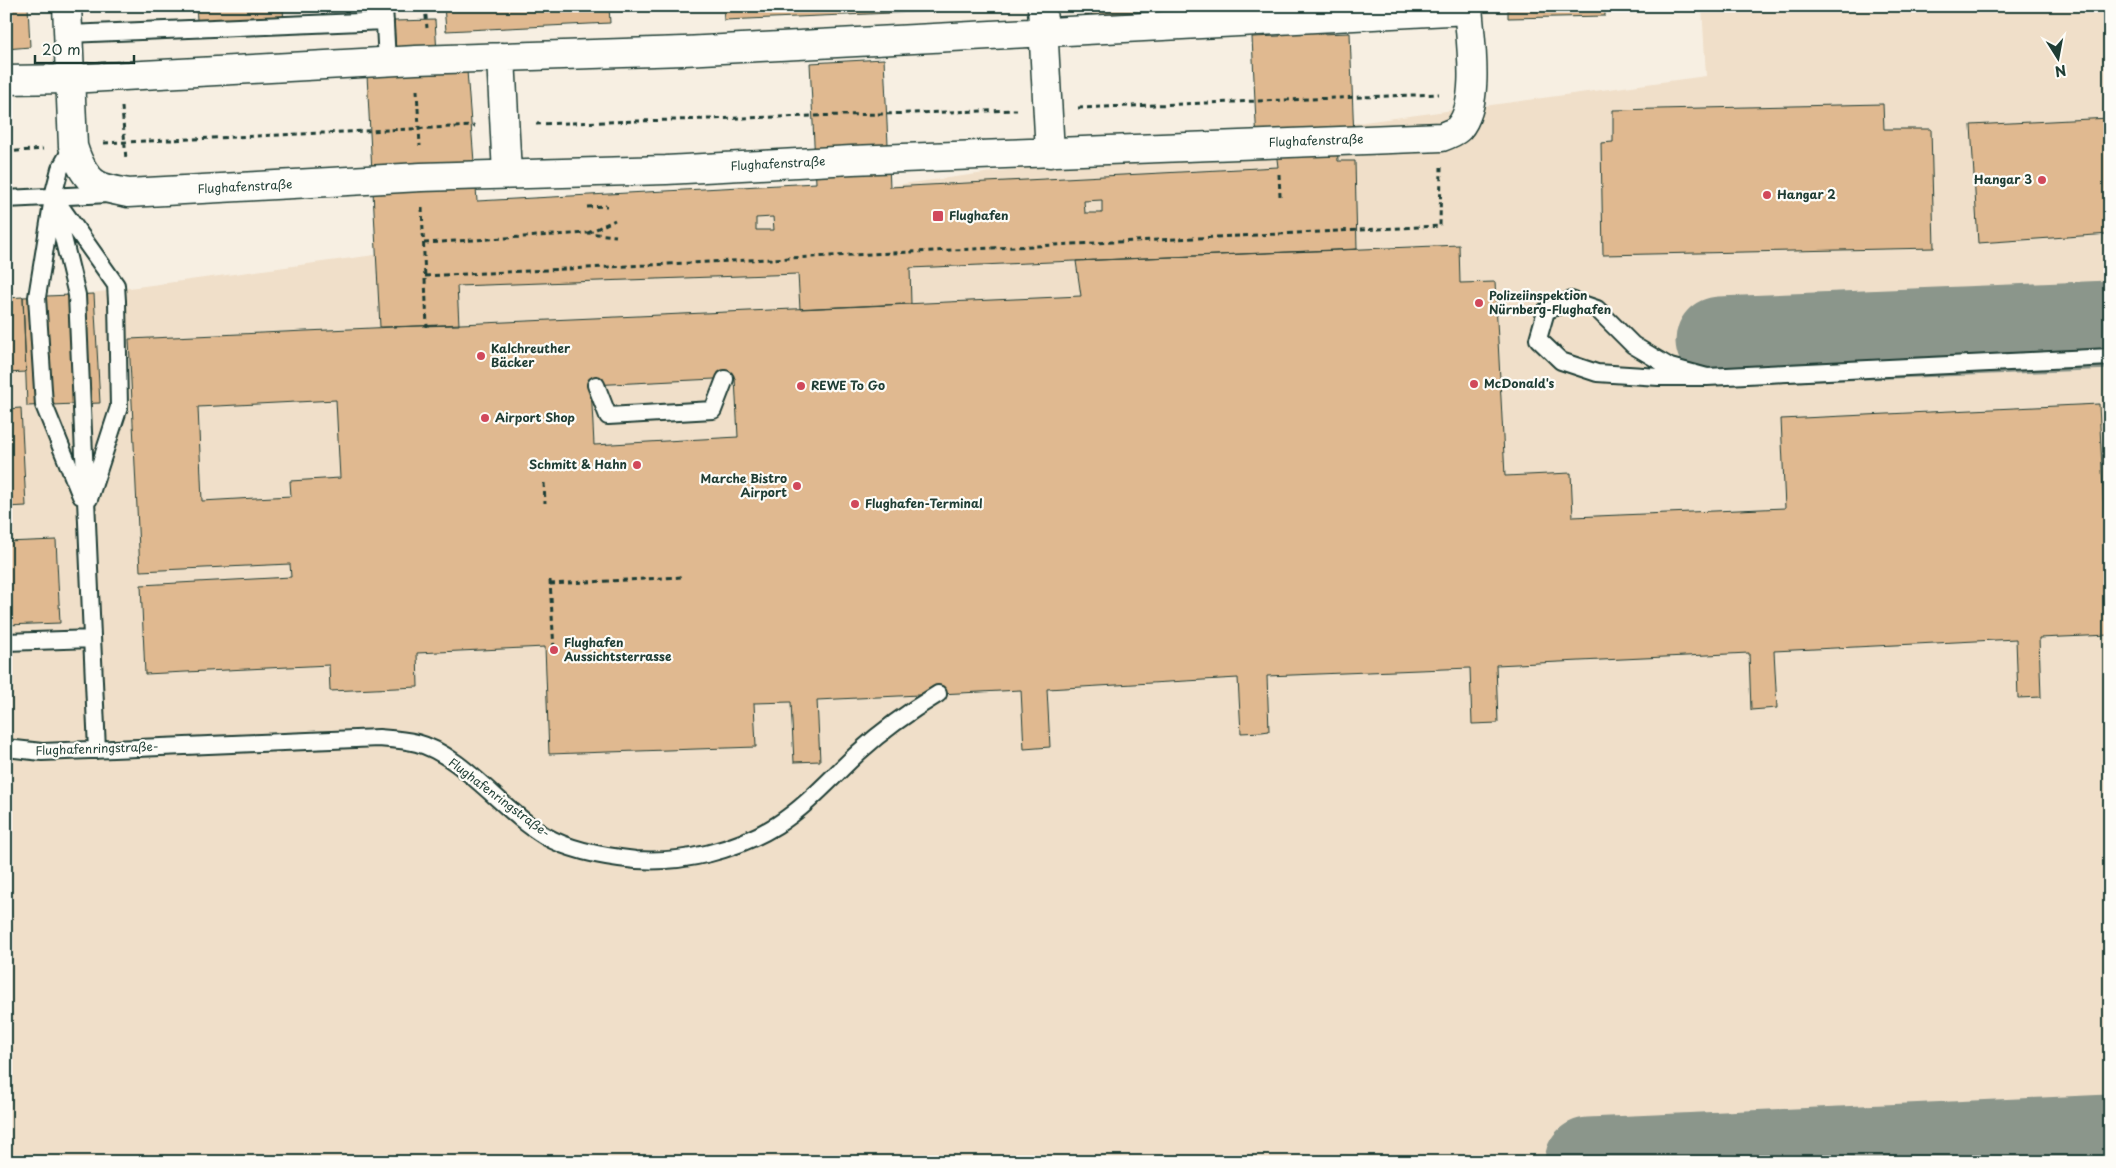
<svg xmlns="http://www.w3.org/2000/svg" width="2116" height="1168" viewBox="0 0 2116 1168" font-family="'Playpen Sans',sans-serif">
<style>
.built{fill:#f0dfc9}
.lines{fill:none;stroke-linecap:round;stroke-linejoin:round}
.taxiway{stroke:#8b968b;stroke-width:89}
.building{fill:#e0b990;stroke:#1f3d34;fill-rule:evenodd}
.lane-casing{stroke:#1f3d34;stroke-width:20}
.street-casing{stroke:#1f3d34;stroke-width:31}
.path{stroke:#1f3d34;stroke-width:3;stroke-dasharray:5 4;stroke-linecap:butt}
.lane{stroke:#fdfcf7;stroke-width:16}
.street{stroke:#fdfcf7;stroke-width:28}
.poi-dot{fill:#d1495b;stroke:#fdfcf7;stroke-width:2}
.labels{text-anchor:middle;stroke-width:4.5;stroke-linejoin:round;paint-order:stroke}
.street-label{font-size:12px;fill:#1f3d34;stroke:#fdfcf7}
.poi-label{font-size:12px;font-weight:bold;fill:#1f3d34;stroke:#fdfcf7;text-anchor:start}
</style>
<rect width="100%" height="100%" fill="#f7efe2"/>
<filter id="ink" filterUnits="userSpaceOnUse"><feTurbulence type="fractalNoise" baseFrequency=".02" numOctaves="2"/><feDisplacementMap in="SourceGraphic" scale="10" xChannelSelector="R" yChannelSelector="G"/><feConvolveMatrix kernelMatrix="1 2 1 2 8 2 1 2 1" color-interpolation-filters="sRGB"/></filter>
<g filter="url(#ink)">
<!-- built -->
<path class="built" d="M1702 6H2110V1162H6V297L77 295 1706 76Z"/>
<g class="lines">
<!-- taxiway -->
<path class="taxiway" d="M1720 341 2110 325
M1589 1162 2110 1139"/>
</g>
<!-- building -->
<path class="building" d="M6 6H28L30 47 6 49Z
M196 6H283L284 27 198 33Z
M444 6H609L610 23 446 31Z
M723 6H988V9L724 20Z
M1084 6H1308L1085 15Z
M1318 6 1319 34 1350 33 1354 139 1337 140 1338 161H1355L1357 249 910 268 911 304 800 309 798 274 457 286 459 325 380 327 367 75 397 73 394 21 435 20 438 71H467L477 201 816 183 810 63 884 59 890 187 1278 167 1275 143 1257 144 1252 37 1280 36 1279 7Z
M1508 6H1605V16L1508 18Z
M1883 104 1884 129H1931L1934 248 1603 255 1601 143 1613 142V110Z
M2110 118V234L1978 243 1971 125Z
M1102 200V213H1085L1084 201Z
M773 217 774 230H756V218Z
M1459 245 1460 283 1495 282 1505 476 1571 473 1573 517 1785 508 1781 419 2099 404 2105 535 2108 578H2110V635L2039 638 2041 697 2018 698 2016 639 1774 651 1777 708 1751 710 1749 653 1496 665 1498 723 1472 724 1470 668 1267 676 1269 731 1262 732 1241 733 1238 678 1047 689 1050 747 1024 749 1021 690 817 700 820 761 794 762 791 702 754 703 756 747 549 754 545 647 417 653 418 687 330 691 329 665 145 674 141 585 291 577 290 564 140 571 129 339 1081 296 1076 261ZM735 378 738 437 594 445 591 385ZM336 400 340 478 290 481 291 496 202 501 198 407Z
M94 294 100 403 27 406 23 297Z
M23 297 26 372 6 373V298Z
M21 408 26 506 6 507V409Z
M56 540 60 623 6 625V542Z"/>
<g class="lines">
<!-- lane casing -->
<g class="lane-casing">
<path id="lane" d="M384 6 387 62
M68 34 385 21
M73 146 60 169 53 196 116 285 117 301 119 407 89 499
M53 196 77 295 97 750
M6 199 109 194
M52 204 37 297 44 405 81 496
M1707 377 1670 367 1633 345 1597 309 1571 300 1546 311 1538 339 1561 361 1597 373 1659 377H1707L2110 357
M596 385 608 416 713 410 725 379
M6 642 92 639
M6 748 42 752 379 738C391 739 405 740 417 743 461 754 504 812 545 836 571 851 606 857 636 860 684 863 735 851 777 825 808 805 832 777 859 752 883 730 910 711 938 694"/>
</g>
<!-- street casing -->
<g class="street-casing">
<path id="street" d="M67 6 73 146C77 159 84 176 96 184 104 189 118 191 128 193L421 177 666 170 852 160 1442 137C1448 134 1456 132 1459 128 1481 103 1470 38 1468 6
M1042 6 1050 153
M501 57 507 174
M6 80 69 79 416 60 684 51 1468 10"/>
</g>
<!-- path -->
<path class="path" d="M425 6 427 28
M417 90 420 146
M122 107 126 160
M1078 108 1439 94
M536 124 1017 110
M104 143 475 126
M6 152 43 149
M1279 174 1280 196
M422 207 427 327
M587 207 607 206
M588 233 615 220
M424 243 587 233 616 236
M425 276 1440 226 1441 167
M544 483 545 503
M550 580 554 650
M550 584 683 577"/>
<!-- lane -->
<use href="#lane" class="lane"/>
<!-- street -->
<use href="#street" class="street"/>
</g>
</g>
<!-- markers -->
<g class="poi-dot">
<circle cx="2042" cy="180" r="5"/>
<circle cx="1767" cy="195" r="5"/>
<rect x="932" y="210" width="12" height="12" rx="2.5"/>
<circle cx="1479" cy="303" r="5"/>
<circle cx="481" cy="356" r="5"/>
<circle cx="1474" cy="384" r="5"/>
<circle cx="801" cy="386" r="5"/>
<circle cx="485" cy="418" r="5"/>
<circle cx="637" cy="465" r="5"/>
<circle cx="797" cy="486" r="5"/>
<circle cx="855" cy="504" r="5"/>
<circle cx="554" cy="650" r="5"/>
</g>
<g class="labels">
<!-- street labels -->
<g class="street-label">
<text transform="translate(1316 141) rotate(-2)" y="4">Flughafenstraße</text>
<text transform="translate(778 164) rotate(-3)" y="4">Flughafenstraße</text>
<text transform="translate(245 187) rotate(-3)" y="4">Flughafenstraße</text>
<text transform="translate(97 749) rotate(-2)" y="4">Flughafenringstraße-</text>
<text transform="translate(499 798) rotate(37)" y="4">Flughafenringstraße-</text>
</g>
<!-- poi labels -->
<g class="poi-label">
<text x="2032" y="184" text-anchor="end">Hangar 3</text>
<text x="1777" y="199">Hangar 2</text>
<text x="949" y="220">Flughafen</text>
<text x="1489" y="300">Polizeiinspektion<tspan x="1489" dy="14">Nürnberg-Flughafen</tspan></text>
<text x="491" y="353">Kalchreuther<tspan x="491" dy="14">Bäcker</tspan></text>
<text x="1484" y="388">McDonald's</text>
<text x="811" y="390">REWE To Go</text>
<text x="495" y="422">Airport Shop</text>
<text x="627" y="469" text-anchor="end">Schmitt &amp; Hahn</text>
<text x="787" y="483" text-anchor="end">Marche Bistro<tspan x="787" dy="14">Airport</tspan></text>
<text x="865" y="508">Flughafen-Terminal</text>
<text x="564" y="647">Flughafen<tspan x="564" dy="14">Aussichtsterrasse</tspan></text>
</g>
</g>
<!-- margin -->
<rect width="2116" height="1168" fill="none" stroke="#fdfcf7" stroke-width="25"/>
<rect x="12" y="12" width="2091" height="1143" fill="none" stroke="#1f3d34" stroke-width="2" filter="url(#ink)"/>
<!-- north arrow -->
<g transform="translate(2058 58) rotate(169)" stroke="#fdfcf7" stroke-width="4" paint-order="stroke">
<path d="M0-4L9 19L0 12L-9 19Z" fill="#1f3d34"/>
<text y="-8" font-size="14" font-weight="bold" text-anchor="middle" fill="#1f3d34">N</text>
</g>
<!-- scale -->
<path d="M35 55v8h99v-8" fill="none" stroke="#1f3d34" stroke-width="2.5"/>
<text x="42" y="55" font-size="15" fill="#1f3d34" stroke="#fdfcf7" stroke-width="4" paint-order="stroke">20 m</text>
</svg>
